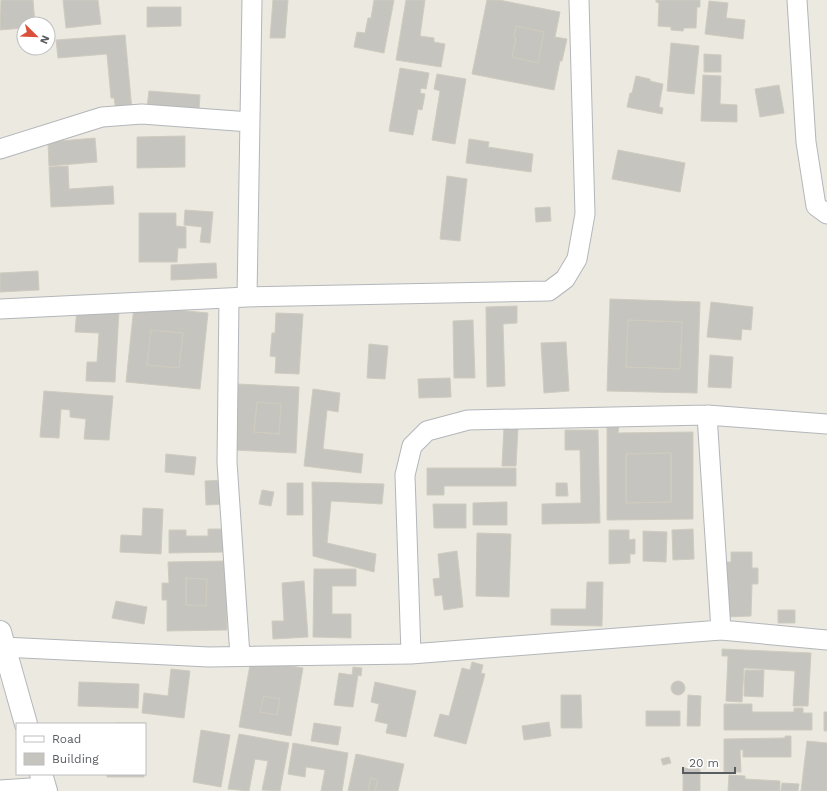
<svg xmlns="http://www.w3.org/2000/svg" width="827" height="791" viewBox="0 0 827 791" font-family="'Work Sans',sans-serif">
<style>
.building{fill:#c6c4be;stroke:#cfcbbf;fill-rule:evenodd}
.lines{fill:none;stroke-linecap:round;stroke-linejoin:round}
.street-casing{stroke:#b3b6ba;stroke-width:21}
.secondary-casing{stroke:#b4b7bc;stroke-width:24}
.street{stroke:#fff;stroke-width:19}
.secondary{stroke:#fff;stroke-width:22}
</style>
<rect width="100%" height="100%" fill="#ebe9e0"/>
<!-- building -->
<path class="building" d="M1 0H33L35 24H24V28L0 30Z
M63 0H98L101 24 66 28Z
M273 0H288L285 38H270Z
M374 0H394L384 53 354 47 357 32 365 33 368 18H371Z
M406 0H425L420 36 434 38V42L445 44 441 67 396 60Z
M487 0H499L560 12 555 37 567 39 562 61H560L554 90 472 74ZM516 26 544 32 538 63 512 57 516 38 514 37Z
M656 0H700V7H697L696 28H684L683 31 671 30V27L658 26 659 3 656 2Z
M709 1 728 3 726 18 745 20 743 39 705 34Z
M147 7H181V26L147 27Z
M516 26 544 32 538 63 512 57 516 38 514 37Z
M125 35 132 110 116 111 114 98H111L107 54 58 58 56 40Z
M671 43 699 46 694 94 667 91Z
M704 54 721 55V72H704Z
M400 68 429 73 426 89 421 88 420 93 425 94 422 110 418 109 413 135 389 131Z
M437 74 466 79 455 144 432 140 440 91 434 89Z
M703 75 721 76 720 104 737 105V122L701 121Z
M636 76 650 79V81L663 84 659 107 663 108 662 114 627 107 630 93H632Z
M779 85 784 113 760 117 755 89Z
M149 91 200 95 199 110 147 107Z
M185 136V167L137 168V137Z
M95 138 97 162 49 166 48 142Z
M469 139 489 142 488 147 533 154 531 172 466 163Z
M618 150 685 163 680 192 612 179Z
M68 166 69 189 113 186 114 204 51 207 49 167Z
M447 176 467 179 460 241 440 239Z
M550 207 551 221 536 222 535 208Z
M185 210 213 212 210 243 200 242 202 227 184 225Z
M139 213H176V226L186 227V248H178L177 262H139Z
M216 263 217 278 171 280V265Z
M38 271 39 290 0 292V273Z
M610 299 700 302 697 393 607 391ZM628 320 682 322 680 369 626 367Z
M711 302 753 307 751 330 742 329 741 340 707 337Z
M134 306 208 313 200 389 126 382ZM151 330 183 333 179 368 147 365Z
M517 306V323L503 324 505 386 487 387 486 307Z
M77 308 119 311 115 382 86 381 87 362H97L99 333 75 332Z
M276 313 303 314 299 374 275 373 276 357 270 356 272 333H275Z
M473 320 475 378H454L453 321Z
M628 320 682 322 680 369 626 367Z
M151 330 183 333 179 368 147 365Z
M566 342 569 391 544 393 541 343Z
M369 344 388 346 385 379 367 378Z
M710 355 733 357 731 388 708 387Z
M450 378 451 397 419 398 418 379Z
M237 384 299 387 296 453 233 450ZM257 402 281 404 279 434 254 432Z
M313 389 340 393 338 412 327 410 323 449 363 454 361 473 304 466Z
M44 391 113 396 109 440 84 439 86 419 70 417V410L61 409 59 438 40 437Z
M257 402 281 404 279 434 254 432Z
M607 425H619L618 433 693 432V519L607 520ZM671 453V502L626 503V454Z
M504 426 518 427 516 466H502Z
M565 430H598L600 523 542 524V504L581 503 580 450H565Z
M671 453V502L626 503V454Z
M166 454 196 457 194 475 165 472Z
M427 468H516V486H444V495H427Z
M225 480 226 504 206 505 205 481Z
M312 482 384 484 382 504 331 501 327 543 376 554 374 572 313 556Z
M287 483H303V515H287Z
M556 483H567L568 496H556Z
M262 490 274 492 271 506 259 504Z
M507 502V525H473V503Z
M433 504H466V528H434Z
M143 508 163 509 161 554 120 552 121 535 142 536Z
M208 529H225V552L169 553V530H186V536H208Z
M693 529 694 559 673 560 672 530Z
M609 530H629V540L635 539V554H630V563L609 564Z
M643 531 667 532 666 562 643 561Z
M477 533 511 534 509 597 476 596Z
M457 551 463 607 444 610 442 595 435 596 433 579 440 578 438 554Z
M731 552H752V568H758V584H752L751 616 727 617V580H720V562H731Z
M226 561 227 630 167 631V600H162V583H169L168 562ZM186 578 207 579 206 606 186 605Z
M314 569H356V586H332V614H351V638L313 637Z
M186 578 207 579 206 606 186 605Z
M304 581 308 637 273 639 272 621H284L282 583Z
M587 582H603L602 626 551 625V609H586Z
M116 601 147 607 144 624 112 618Z
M778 610H795V623H778Z
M722 649 811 653 808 706H793L795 671 744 668 742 702 726 701 728 656H722Z
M251 659 303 668 291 736 239 727ZM264 696 280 699 277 715 260 712Z
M472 662 483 665 481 673 485 674 466 744 434 736 440 714 449 716 462 668 470 670Z
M353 667 362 668 361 676 358 675 353 707 334 705 339 673 352 675Z
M171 669 190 671 184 718 142 713 144 693 168 696Z
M745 670H764L763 697 744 696Z
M671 688a7 7 0 1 1 14 0a7 7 0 1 1-14 0Z
M79 682 139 684 138 708 78 706Z
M375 682 416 691 406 737 386 733 388 724 375 721 379 704 371 702Z
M561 695H581L582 728H561Z
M688 695 701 696 700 726H687Z
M264 696 280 699 277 715 260 712Z
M724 704H752V712H794V708H803V713H812V730H724Z
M646 711H680V726H646Z
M824 712H827V731H824Z
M549 722 551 736 524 740 522 726Z
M115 723H145V724H115Z
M314 723 341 727 338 745 311 741Z
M201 730 230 735 221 787 193 782Z
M239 734 289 743 280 791 262 790 268 761 255 759 249 791 228 789Z
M785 736H791V757H743V750H740L741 772H724V739L785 738Z
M807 741 827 743V791H801Z
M293 743 348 753 342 791H321L325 770 306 767 305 777 288 774Z
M356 754 404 764 398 791H375L378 780 371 778 368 791H348Z
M669 757 671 763 663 765 661 759Z
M683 768H700V791H683Z
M107 774H144V777H107Z
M729 775 745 776V779L780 781V791H728Z
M371 778 378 780 375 791H368Z
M782 783 799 784 798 791H781Z"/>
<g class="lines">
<!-- street casing -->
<g class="street-casing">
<path id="street" d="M797 0 806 142 816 206 827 214
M0 149 102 117 142 114 250 122
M247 297 252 0
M229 298 227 462 240 656
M0 309 247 297 549 291 565 279 577 259 585 214 579 0
M707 415 721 630
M3 647 209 657 411 654 721 630 827 640
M411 654 405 475 412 446 427 431 468 420 707 415 827 424
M0 790 45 787"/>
</g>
<!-- secondary casing -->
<g class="secondary-casing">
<path id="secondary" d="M0 632 26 724
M41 774 46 791"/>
</g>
<!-- street -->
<use href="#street" class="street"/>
<!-- secondary -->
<use href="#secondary" class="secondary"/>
</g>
<!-- legend -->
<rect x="16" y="723" width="130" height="52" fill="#ffffff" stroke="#bdbebf"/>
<rect x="24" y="736" width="20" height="6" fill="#ffffff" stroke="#bdbebf"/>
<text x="52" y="743" font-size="12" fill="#595c60">Road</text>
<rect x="24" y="753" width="20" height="12" fill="#c6c4be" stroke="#bdbebf"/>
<text x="52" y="763" font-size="12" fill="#595c60">Building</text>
<!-- north arrow -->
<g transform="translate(36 36) rotate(113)"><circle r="19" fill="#ffffff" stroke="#bdbebf"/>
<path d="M0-3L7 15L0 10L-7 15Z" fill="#d94f38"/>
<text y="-6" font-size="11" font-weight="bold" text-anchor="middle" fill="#595c60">N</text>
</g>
<!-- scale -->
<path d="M683 767v6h52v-6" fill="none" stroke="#595c60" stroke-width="2"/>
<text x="689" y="767" font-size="12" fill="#595c60" stroke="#ffffff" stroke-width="3" paint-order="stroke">20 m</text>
</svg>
